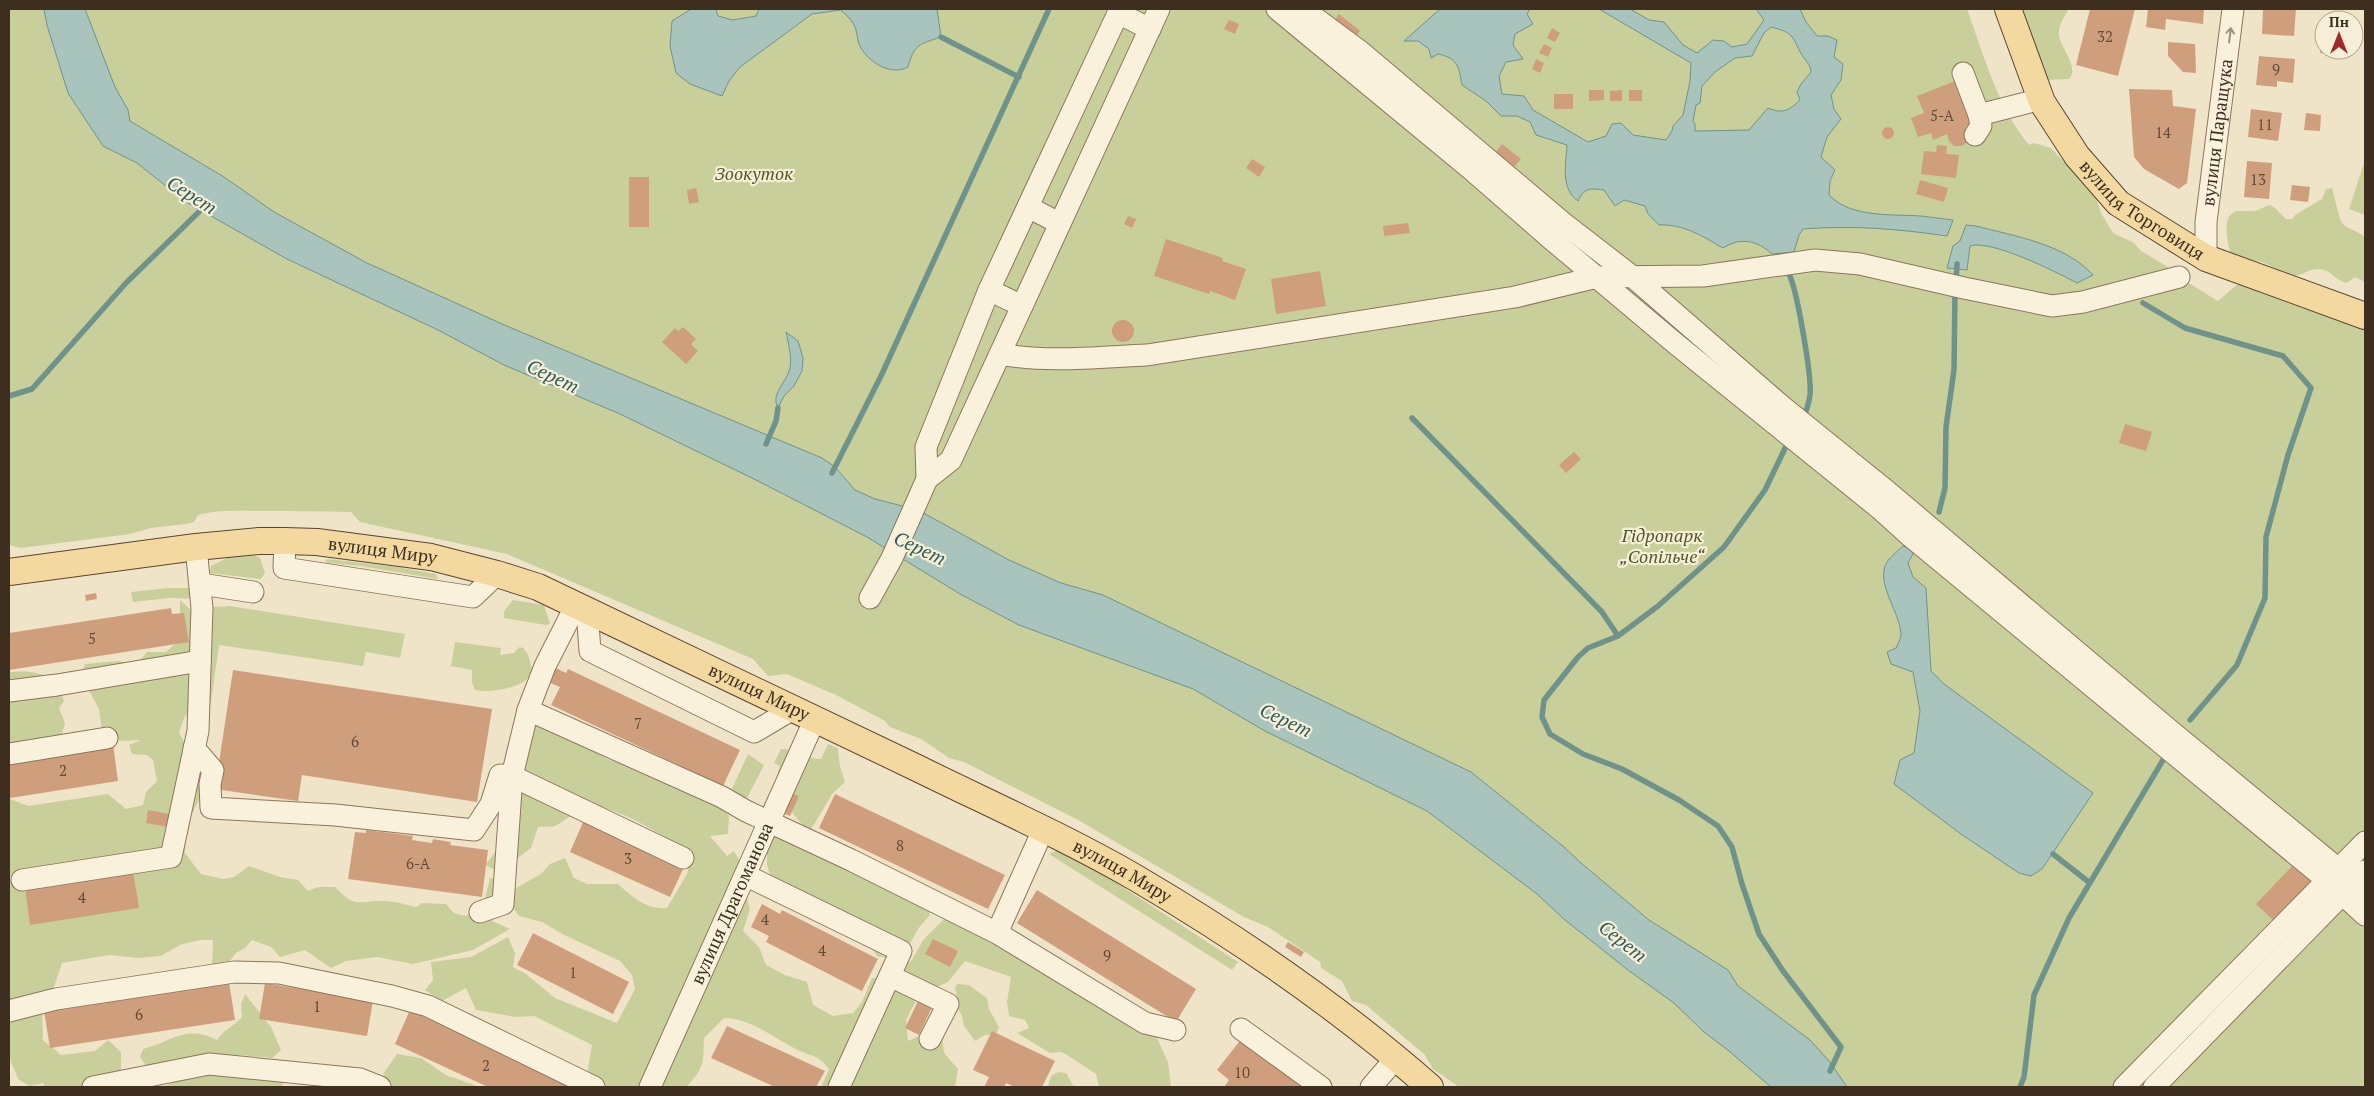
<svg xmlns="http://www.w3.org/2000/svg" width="2374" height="1096" viewBox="0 0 2374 1096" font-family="'PT Serif',serif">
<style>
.green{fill:#c9cf9b}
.water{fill:#a9c4bc;stroke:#6f938a;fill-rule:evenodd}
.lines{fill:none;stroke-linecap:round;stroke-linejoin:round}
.stream{stroke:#6f938a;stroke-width:5.5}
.building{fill:#cf9f7d}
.minor-casing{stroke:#8d765c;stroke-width:23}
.major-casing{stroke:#5b4430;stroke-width:28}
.minor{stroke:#faf1dc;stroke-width:21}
.major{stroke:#f3d9a0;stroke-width:26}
.oneway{stroke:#9c907e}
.labels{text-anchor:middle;stroke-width:4.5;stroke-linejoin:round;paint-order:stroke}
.number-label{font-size:15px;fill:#624a37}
.street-label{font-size:18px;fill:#3d2e20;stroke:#f7eed8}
.park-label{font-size:18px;font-style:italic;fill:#4d5a26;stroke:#f7eed8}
.water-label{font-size:19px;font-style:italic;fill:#2f5d5a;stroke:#f7eed8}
</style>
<rect width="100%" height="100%" fill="#f0e4c8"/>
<!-- green -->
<path class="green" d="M9 9H1967C1984 55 1997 106 2029 145L2034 143 2051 148 2063 161 2077 170 2094 192 2101 213 2113 233 2134 243 2141 251 2165 265 2179 277 2218 301 2240 282 2365 320V1087H1459L1433 1069 1425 1055 1366 1005 1352 1001 1342 981 1321 968 1320 962 1268 927 1244 917 1078 820 964 762 949 758 921 739 890 727 885 721 836 695 787 674 768 676 753 659 507 554 360 522 351 512C321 511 291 511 261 511 240 511 219 509 198 515L194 522 186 524 151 528 130 534 21 548 9 545Z
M2020 9H2069C2065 15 2058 26 2059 35 2060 48 2080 67 2069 79L2045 80Z
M2365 160V215L2349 209Z
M2332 188C2335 196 2339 222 2344 225 2351 230 2359 232 2365 237V282L2355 277 2347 283C2337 281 2333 273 2324 270 2311 266 2305 275 2294 276 2283 277 2272 264 2261 262 2250 259 2242 261 2231 255 2228 244 2220 215 2237 211 2243 210 2248 212 2254 211 2259 210 2264 207 2269 205L2274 207 2286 219H2292L2295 215 2322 199 2326 189Z
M235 554H251L260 558 265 573 261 579 210 573 211 566Z
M328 559 397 567 436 574 438 579 361 566 327 563 325 561Z
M168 588H190L199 599 170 598 133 602 131 592Z
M180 600 193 612 200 709 185 716 179 732 193 760 201 796 186 826 185 853 201 874 223 879 234 877 249 866 280 877 298 880 308 891 318 887H335C357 910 357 900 385 901 395 901 406 905 416 907L422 903 446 904 454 913 466 916 484 902 490 878 498 879 492 901V921L510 929 473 950 413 964 377 957 346 961 331 968 305 950 280 957 271 947 252 940 245 948 236 953 225 967 212 964 213 940H200L180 945 161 956 138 958 109 955 62 963 53 990 42 1005 43 1040 61 1055 95 1051 108 1040 121 1052V1074L109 1087H44V1083L29 1086 18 1079 9 1057V795L10 799 28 806 108 794 126 809 143 805 146 792 157 781 153 760 147 755 132 754 129 745 141 740 120 741 102 732 99 709 81 676 85 664 119 661 140 667 141 659 147 652H166L180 639Z
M513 600 544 605 550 624 546 625 504 618V611Z
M230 606 405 634 400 658 366 652 363 666 219 645 208 723 212 607Z
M455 642 501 648 500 655 514 653 519 647 523 648 528 654 532 670C530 673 528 678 526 680 515 689 488 693 475 690L472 683V670L451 666Z
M9 672C35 670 57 673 64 701L59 708 65 723 60 741 9 749Z
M520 722 599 738 605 758 613 761 635 753 723 808 729 816 728 834 710 836 727 856 734 851 743 867 747 899 750 909 743 931 759 947 766 965 785 975 807 982 813 1005 833 1016 853 1013 862 1002 872 978H889L912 960 923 940 943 920 964 915 1104 985 1156 1036 1168 1062 1171 1087H1099L1096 1074 1067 1055 1061 1052 1050 1053 1017 1033 1029 1028 1025 1020 1009 1016 1007 1002 1011 977 965 961 948 982 919 995 906 1020 908 1041 929 1031 942 1036 944 1053 958 1069 955 1087H821L829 1069C818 1054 811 1057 796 1049 772 1037 752 1019 724 1018L704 1038C703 1061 705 1068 688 1085L689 1087H585L592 1045 534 1016 515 1017 476 1010 466 988 442 1001 425 990 433 980 431 962 471 957 508 937 515 953 513 967 526 974 555 998 617 1023 635 989 632 975 620 961 564 935 542 922 519 916 512 907 516 888 541 874 550 864 565 858 574 878 587 884H618C634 898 645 909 667 908L687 874 692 853C669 840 613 802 587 807 576 809 567 820 557 825 552 828 544 826 538 827L531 848 499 872 485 865 496 851 512 819Z
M828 744 838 748 840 767 845 782 833 793 810 831C794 820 771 785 780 766L774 763 781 749C795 748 807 759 821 759Z
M748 754 764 765 744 804 729 795Z
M780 831 795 846 810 847 875 869H893L915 880 926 898 930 915C926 920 920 925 917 931 907 949 901 962 877 956L862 935 774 886 767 865V841Z
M1058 850 1112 880 1238 962 1232 970 1049 854Z
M958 984 969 985 987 998 989 1009 999 1027 996 1034 985 1035 975 1041 964 1026 962 1016 955 1003 957 997 955 987Z
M245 994 271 1027 281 1050 272 1058C252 1056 222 1053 203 1055 183 1057 165 1065 146 1066L140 1057 143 1049C172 1042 185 1024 217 1040 223 1030 234 1026 242 1017L241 1004Z
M397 1054 421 1058 446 1075 480 1087H392L383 1074Z
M1058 1072 1066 1073 1074 1087H1048L1051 1076Z
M226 1073 284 1078 282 1087H163L178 1080Z"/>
<!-- water -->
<path class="water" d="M44 9H85L115 87 128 110 130 121 224 177 274 212 367 263 509 327 822 458 835 467 855 490 875 499 918 510 1009 560 1061 583 1103 595 1471 772 1564 847 1581 863 1649 920 1728 970 1738 986 1810 1040 1830 1062 1847 1087H1771L1729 1051 1704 1032 1674 1003 1628 970 1565 920 1537 894 1427 811 1265 731 1193 689 1019 625 960 594 867 537 756 480 620 414 504 365 438 330 287 259 186 202 137 163 103 146 68 93 47 25Z
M691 9H716L718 16 733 20 756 16 759 9H937L941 37C920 44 914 44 908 67 891 77 866 61 859 44 857 38 857 30 854 25 851 19 845 14 841 10L812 14 740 67 729 81 722 96 690 84 676 73 670 46 672 21Z
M1440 9H1530L1527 14 1533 24 1515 34 1513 45 1523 59 1506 62 1499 76 1502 94 1524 96 1533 110 1588 142 1606 136 1612 124 1621 123 1633 135 1666 140 1672 131 1673 126 1683 115 1690 81 1691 63 1599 9H1630L1649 20 1664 22 1683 45 1697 53 1713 40 1724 41 1732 47 1747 44 1764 20 1756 9H1800L1806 22 1817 36H1828L1837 40 1834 57 1843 64 1841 80 1831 95 1834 109 1841 119 1827 137 1821 157 1835 170 1830 181 1829 195C1851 218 1891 214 1921 216 1932 217 1942 219 1953 220L1947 236C1899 229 1852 225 1803 229L1799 235 1794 252 1772 254C1757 240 1740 237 1723 248 1702 236 1684 224 1659 225L1648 214 1645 206 1624 200 1615 206 1604 190C1590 188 1584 188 1578 201 1560 188 1566 164 1567 145L1536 135 1530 122 1517 116H1501L1486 101 1462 85C1459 67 1458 58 1438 54L1431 58 1429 49 1418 41H1404ZM1771 27C1795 33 1791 36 1802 55 1806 62 1810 63 1811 72L1801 84 1797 92 1800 100C1789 111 1782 114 1768 108L1749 130 1695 131V124L1693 121 1696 105 1700 103 1702 86 1715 72 1735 58 1752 56 1764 33Z
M1966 225 1976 226C2014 236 2065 244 2093 275L2077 283C2056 272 1991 239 1970 246L1967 270 1947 268 1953 246 1960 241Z
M786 332 798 341 803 358 802 371 794 386 784 396 778 408C770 394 787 382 790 368 792 355 788 343 786 332Z
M1903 546 1915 550 1908 563 1913 577 1926 588 1931 671 1944 684 2093 793 2042 869 2031 876 2019 873 1961 834 1894 784 1900 760 1914 753 1920 711 1913 672 1891 664 1887 652 1896 648C1898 644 1901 638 1901 634 1900 613 1878 587 1885 566 1888 558 1897 552 1903 546Z"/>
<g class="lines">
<!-- stream -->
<path class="stream" d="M941 37 1019 77
M1788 272C1797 287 1812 378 1810 395 1809 403 1806 411 1804 418
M1956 282 1957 264
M2143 303 2185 328 2283 356 2311 388 2288 455 2266 537 2265 598 2237 665 2190 720
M9 396 32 389 126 283 206 205
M1412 418 1602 612 1618 636
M1789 440 1765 490 1724 547 1658 606 1618 636 1588 648 1578 657 1544 700 1542 717 1550 734 1583 754 1622 769 1679 800 1718 826 1732 847 1742 884 1759 934 1783 971 1841 1047 1830 1071
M766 444 776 421 778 408
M832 473 881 376 1049 9
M1939 512 1945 488 1946 427 1954 370 1955 291
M2053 854 2090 883
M2020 1087 2024 1077 2034 995 2069 918 2163 760"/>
</g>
<!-- building -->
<path class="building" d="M2090 9H2135L2118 76 2076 65Z
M2148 9H2204L2203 24 2166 19 2165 30 2146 27Z
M2263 9H2296L2294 36 2262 34Z
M1339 14 1360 31 1351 43 1329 27Z
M1229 20 1239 24 1235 34 1224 29Z
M2322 21H2324V50H2337V54L2320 53Z
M2354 22H2357L2356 47H2354Z
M1552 28 1560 33 1555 42 1547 38Z
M2168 42 2195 44 2196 73 2183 72 2168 56Z
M1544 44 1552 48 1548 57 1539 53Z
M2259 56 2295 59 2293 83 2277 81V87L2256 85Z
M1536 59 1544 63 1540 73 1532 69Z
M1955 81 1970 124 1965 126 1969 129 1967 143 1961 146H1954L1949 141 1947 134 1933 140 1931 133 1918 137 1911 118 1924 113 1917 96Z
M2129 89 2172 90 2173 106 2196 109 2187 183 2179 189 2144 169 2134 157Z
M1589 90H1604V100L1589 101Z
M1622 90V101H1610V91Z
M1629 90H1642V101H1629Z
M1554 94H1573V109H1554Z
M2251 109 2282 113 2278 141 2248 137Z
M2306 113 2321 115 2320 131 2304 130Z
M1882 133a6 6 0 1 1 12 0a6 6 0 1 1-12 0Z
M1502 144 1521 159 1513 168 1495 153Z
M1937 145 1947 146 1946 154 1959 155 1956 178 1921 174 1924 151 1936 152Z
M1252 159 1265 167 1259 177 1246 168Z
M2247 161 2272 163 2269 199 2244 197Z
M629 177H649V227H629Z
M1920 180 1948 188 1944 202 1916 194Z
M2292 185 2310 187 2308 202 2290 200Z
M696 188 699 202 689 204 687 190Z
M1128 216 1136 219 1132 228 1124 224Z
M1408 223 1410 233 1384 236 1383 226Z
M1166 239 1223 258 1222 261 1246 269 1235 300 1210 291 1209 294 1154 276Z
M1320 271 1326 306 1276 314 1271 279Z
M1112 331a11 11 0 1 1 22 0a11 11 0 1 1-22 0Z
M683 327 696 339 691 344 698 351 686 364 662 342 675 328 678 331Z
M2125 424 2152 432 2146 451 2119 443Z
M1574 452 1581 459 1566 473 1559 465Z
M96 593 97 599 86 601 85 595Z
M171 608 172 614 184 613 189 642 9 670V633Z
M554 667 566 673 568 669 740 750 723 786 551 705 560 687 548 682Z
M233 670 492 709 477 802 302 775 298 801 215 789Z
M113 744 118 781 10 798 9 760Z
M791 793 799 796 790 816 783 813Z
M835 794 1005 875 988 909 819 828Z
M148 810 170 814 168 827 146 823Z
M584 820 685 865 670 897 570 852Z
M366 830 413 836 412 840 432 843 433 839 451 842 450 845 488 850 482 897 348 879 355 832 366 833Z
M2294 864 2313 883 2275 922 2256 904Z
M133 871 139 908 30 925 25 888Z
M1037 890 1196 989 1176 1022 1017 923Z
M762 904 780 914 782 910 878 959 862 991 766 942 769 936 751 927Z
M533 933 629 982 613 1014 517 965Z
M933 939 958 951 950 967 925 954Z
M1288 942 1304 952 1301 957 1285 947Z
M229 982 235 1020 50 1048 44 1011Z
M265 983 373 1001 367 1036 259 1019Z
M918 1001 932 1007 919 1035 905 1028Z
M410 1010 577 1087H488L395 1044Z
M727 1026 825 1071 816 1087H775L711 1058Z
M992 1031 1055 1061 1042 1087H1015L1006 1083 1004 1087H984L989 1077 973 1070Z
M1242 1038 1306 1087H1224L1229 1080 1217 1070Z"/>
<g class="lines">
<!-- minor casing -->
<g class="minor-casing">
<g id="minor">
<path d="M1277 9 1473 171 1550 238 1676 344 1879 508 1910 536 2328 881 2365 915"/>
<path d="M1303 9 1361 52 1562 222 1633 277 1784 408 1888 492 2172 732 2365 891"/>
<path d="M1118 13 1150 29"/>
<path d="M1963 73 1979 115 2041 99"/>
<path d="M1975 135 1981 126 1979 115"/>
<path d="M1028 207 1059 223"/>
<path id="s1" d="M2206 258V222L2233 9"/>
<path d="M989 290 1022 306"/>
<path d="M1000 354C1046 363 1100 357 1147 355L1515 297 1597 277 1703 276 1815 260 1860 264 1964 288 2052 306 2083 302 2179 277"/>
<path d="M927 479 951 460 1159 9"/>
<path d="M285 541 284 568 473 597 497 574"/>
<path d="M201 584 253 592"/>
<path d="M870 598 892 558 927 479 926 447 989 290 1120 9"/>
<path d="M587 610 590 651 754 732 793 709"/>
<path d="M9 691 57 685 200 661"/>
<path d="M528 710 722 797 746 811 851 860 997 933 1145 1023 1175 1030"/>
<path d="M194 748 213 770 210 784 211 808 335 815 474 830 491 804 500 775 512 776 683 858"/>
<path d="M9 754 107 738"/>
<path d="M745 875 901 951 839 1087"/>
<path d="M22 880 171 857 198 731 202 608 196 547"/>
<path d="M480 912 503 904 512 776 528 710 545 666 576 605"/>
<path d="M997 933 1043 830"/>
<path d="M890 976 948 1004 930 1039"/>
<path d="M9 1011 56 999 234 972 279 973 392 996 428 1006 594 1087"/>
<path d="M1241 1029 1321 1087"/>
<path d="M93 1087 209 1064 360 1079 380 1087"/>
<path id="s2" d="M650 1087 815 719"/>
<path d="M1371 1087 1396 1058"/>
<path d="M2124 1087 2365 842"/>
<path d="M2154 1087 2365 871"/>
</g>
</g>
<!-- major casing -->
<g class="major-casing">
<g id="major">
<path id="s3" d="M2008 9 2042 102 2077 156 2118 203 2206 258 2365 316"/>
<path id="s4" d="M9 572 196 547 259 541H285L317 542 431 557 497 574 538 587C663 647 789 706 915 767 988 803 1065 837 1136 878 1238 938 1341 1009 1430 1087"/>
</g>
</g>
<!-- minor -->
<use href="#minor" class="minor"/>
<!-- major -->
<use href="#major" class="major"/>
</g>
<!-- one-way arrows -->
<defs><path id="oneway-shaft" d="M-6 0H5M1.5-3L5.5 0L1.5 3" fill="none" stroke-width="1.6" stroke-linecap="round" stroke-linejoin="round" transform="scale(1.25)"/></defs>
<use class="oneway" href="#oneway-shaft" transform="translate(2230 35) rotate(-83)"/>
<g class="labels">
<!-- number labels -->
<g class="number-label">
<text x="2105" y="42">32</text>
<text x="2276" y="75">9</text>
<text x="1942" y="121">5-А</text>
<text x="2265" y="130">11</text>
<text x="2163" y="138">14</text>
<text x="2258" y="185">13</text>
<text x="92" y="644">5</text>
<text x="638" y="729">7</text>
<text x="355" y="747">6</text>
<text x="63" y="776">2</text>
<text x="900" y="851">8</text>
<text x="628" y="864">3</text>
<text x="418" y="869">6-А</text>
<text x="82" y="903">4</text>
<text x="765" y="925">4</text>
<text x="822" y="956">4</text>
<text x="1107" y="961">9</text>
<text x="573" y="978">1</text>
<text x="317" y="1012">1</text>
<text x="139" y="1020">6</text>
<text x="486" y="1071">2</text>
<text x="1242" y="1078">10</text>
</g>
<!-- street labels -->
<g class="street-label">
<text dy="6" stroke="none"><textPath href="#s1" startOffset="126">вулиця Паращука</textPath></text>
<text dy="6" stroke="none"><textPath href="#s3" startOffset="249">вулиця Торговиця</textPath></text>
<text dy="6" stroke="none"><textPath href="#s4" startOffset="376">вулиця Миру</textPath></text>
<text dy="6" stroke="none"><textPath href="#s4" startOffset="781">вулиця Миру</textPath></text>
<text dy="6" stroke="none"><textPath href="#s4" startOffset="1186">вулиця Миру</textPath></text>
<text dy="6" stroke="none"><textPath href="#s2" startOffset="201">вулиця Драгоманова</textPath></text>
</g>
<!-- park labels -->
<g class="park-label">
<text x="754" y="180">Зоокуток</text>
<text x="1662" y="542">Гідропарк<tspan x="1662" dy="21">„Сопільче“</tspan></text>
</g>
<!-- water labels -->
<g class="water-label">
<text transform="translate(192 195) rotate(32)" y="7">Серет</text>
<text transform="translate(553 376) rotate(25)" y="7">Серет</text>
<text transform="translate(920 548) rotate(25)" y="7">Серет</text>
<text transform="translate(1286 720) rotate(25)" y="7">Серет</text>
<text transform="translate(1623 941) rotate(38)" y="7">Серет</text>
</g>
</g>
<!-- border -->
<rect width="2374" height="1096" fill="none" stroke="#3d2e20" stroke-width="20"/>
<!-- north arrow -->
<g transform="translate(2339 35)"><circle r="24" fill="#f7eed8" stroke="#ada18e"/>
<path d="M0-4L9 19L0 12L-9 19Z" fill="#9e2a2b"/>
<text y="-8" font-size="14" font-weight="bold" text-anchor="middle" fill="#3d2e20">Пн</text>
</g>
</svg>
